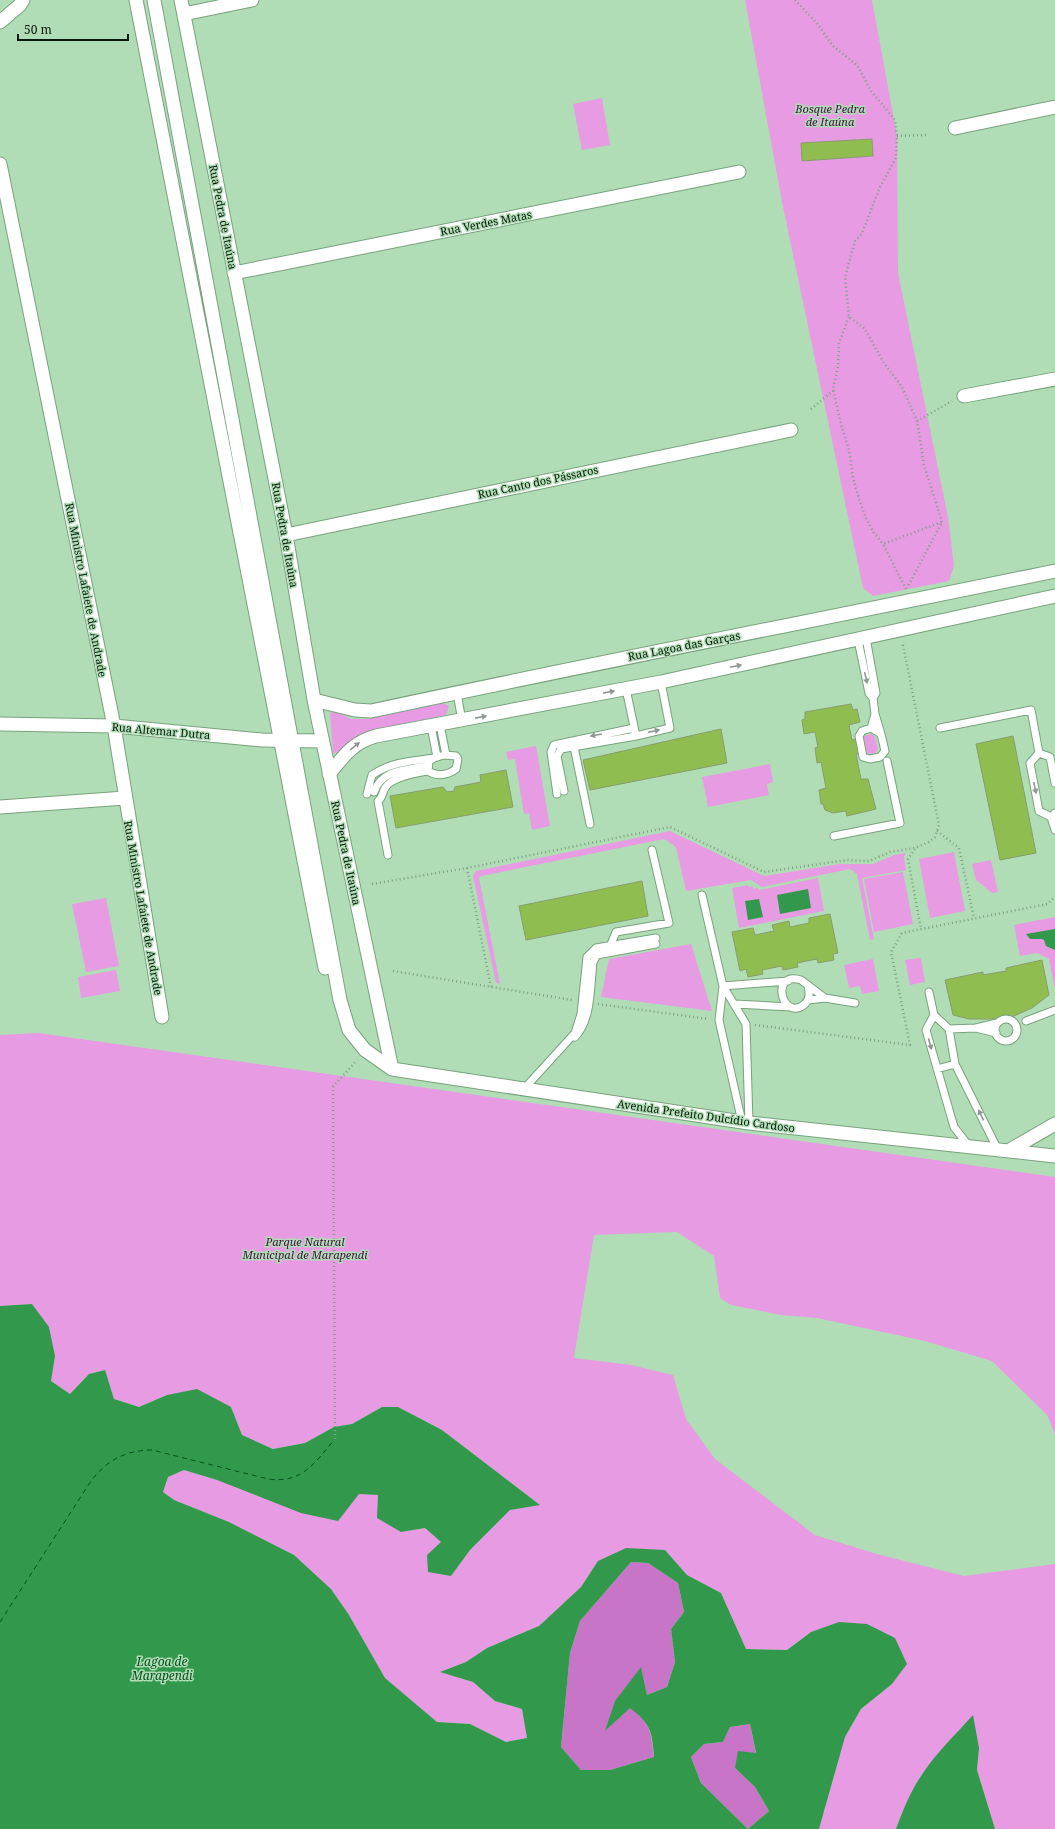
<svg xmlns="http://www.w3.org/2000/svg" width="1055" height="1829" viewBox="0 0 1055 1829" font-family="'Noto Serif',serif">
<style>
.green{fill:#e79be3}
.forest{fill:#c975c7}
.water{fill:#32994c;fill-rule:evenodd}
.lines{fill:none;stroke-linecap:round;stroke-linejoin:round}
.ferry{stroke:#03501d;stroke-width:1;stroke-dasharray:5 4;stroke-linecap:butt}
.building{fill:#90bd4f;stroke:#889d6e}
.service-casing{stroke:#78a27d;stroke-width:9}
.minor-casing{stroke:#78a27d;stroke-width:15}
.path{stroke:#7ca080;stroke-width:2.5;stroke-dasharray:1 3;stroke-linecap:butt}
.service{stroke:#fff;stroke-width:7}
.minor{stroke:#fff;stroke-width:13}
.oneway{fill:#8f9791}
.labels{text-anchor:middle;stroke-width:3;stroke-linejoin:round;paint-order:stroke}
.park-label{font-size:11px;font-style:italic;fill:#440f44;stroke:#b1ddb6}
.street-label{font-size:11px;fill:#07180a;stroke:#b1ddb6}
.water-label{font-size:12px;font-style:italic;fill:#03501d;stroke:#b1ddb6}
</style>
<rect width="100%" height="100%" fill="#b1ddb6"/>
<!-- green -->
<path class="green" d="M745 0H872L897 136 898 273 948 517 954 566 949 581 873 596 863 588 782 202Z
M602 98 610 145 582 150 573 104Z
M443 703 449 706 446 715 373 730 351 743 339 753H333L330 713 335 711 351 719H367Z
M872 734 875 737 878 749 875 753 865 754 863 738 864 736Z
M536 746 550 826 532 830 529 813 524 814 515 759 508 760 506 752Z
M770 764 773 782 767 784 769 795 708 807 702 777Z
M670 831 764 876 840 864H873L894 855 906 853 904 857 906 870 862 878 874 939 870 940 857 874 850 869 762 887 751 880 686 891 676 847 664 839 481 876 479 878 500 984 496 983 473 876 476 871Z
M954 852 965 911 930 918 919 859Z
M991 860 998 892 992 893 976 880 972 864Z
M903 872 913 924 874 932 864 879Z
M818 878 824 911 739 928 732 888 748 885 749 887 753 886V889L758 888 759 890Z
M106 898 119 966 86 972 72 904Z
M1055 917V989L1049 959 1037 953 1020 956 1014 925Z
M691 944 712 1011 601 997 609 959Z
M921 958 925 982 910 985 905 960Z
M873 959 879 991 862 994 860 986 849 988 844 965Z
M116 970 120 991 81 998 78 977Z
M38 1033 1055 1177V1434L1047 1415 992 1361 925 1341 817 1318 781 1315 731 1305 720 1298 714 1256 677 1232 594 1235 574 1358 631 1365 673 1375 686 1419 715 1459 815 1535 877 1554 964 1576 1055 1564V1829H995L977 1770 979 1748 922 1773 902 1813 896 1829H819L845 1737 861 1709 892 1684 811 1632 787 1650 746 1649 721 1593 687 1575 665 1550 598 1561 581 1587 539 1626 487 1648 466 1662 441 1672 473 1682 495 1701 522 1709 527 1738 506 1742 470 1724 437 1722 385 1678 349 1615 331 1589 294 1555 229 1522 174 1500 163 1492 168 1477 184 1470 217 1480 379 1495 401 1532 425 1528 442 1542 451 1576 470 1550 510 1510 539 1504 442 1430 398 1407H382L352 1424 334 1427 305 1443 273 1449 242 1435 231 1407 167 1395 139 1407 114 1399 105 1370 89 1374 70 1394 51 1381 55 1356 32 1304 0 1306V1035Z"/>
<!-- forest -->
<path class="forest" d="M631 1562 648 1563 678 1583 684 1612 671 1629 675 1662 667 1687 647 1695 641 1668 606 1730 630 1707C651 1724 651 1732 654 1757L610 1770H581L561 1747 570 1653 580 1621Z
M750 1724 756 1754 735 1768 755 1787 769 1811 748 1829 701 1783 691 1757 704 1744 723 1742 730 1727Z"/>
<!-- water -->
<path class="water" d="M808 889 811 908 780 914 777 895Z
M759 899 763 917 748 920 745 901Z
M1055 929V950L1046 946 1044 940 1042 939H1030L1026 934Z
M32 1304 49 1327 55 1356 51 1381 70 1394 89 1374 105 1370 114 1399 139 1407 167 1395 197 1389 231 1407 242 1435 273 1449 305 1443 334 1427 352 1424 382 1407H398L442 1430 540 1505 510 1510 470 1550 451 1576 428 1572 427 1555 441 1542 425 1528 401 1532 377 1518 378 1495 359 1494 338 1521 301 1513 217 1480 184 1470 168 1477 163 1492 174 1500 229 1522 294 1555 331 1589 349 1615 385 1678 437 1722 470 1724 506 1742 527 1738 522 1709 495 1701 473 1682 440 1672 466 1662 487 1648 539 1626 581 1587 598 1561 626 1548 665 1550 687 1575 721 1593 746 1649 787 1650 811 1632 839 1622 867 1624 895 1638 907 1664 892 1684 861 1709 845 1737 819 1829H0V1306ZM631 1562 648 1563 678 1583 684 1612 671 1629 675 1662 667 1687 647 1695 641 1667 615 1701 605 1731 630 1708C651 1724 652 1732 654 1757L610 1770H581L561 1747 570 1653 580 1621ZM750 1724 756 1753 738 1751 735 1768 755 1787 769 1811 748 1829 701 1783 691 1757 704 1744 723 1742 730 1727Z
M973 1715 979 1748 977 1770 995 1829H896C903 1810 911 1790 923 1773 937 1752 956 1734 973 1715Z"/>
<g class="lines">
<!-- ferry -->
<path class="ferry" d="M0 1622 91 1481C107 1460 126 1450 152 1450L268 1479C303 1484 315 1462 335 1439"/>
</g>
<!-- building -->
<path class="building" d="M872 139 873 156 802 161 801 143Z
M851 704 853 710 857 709 860 722 849 725 852 740 856 739 859 754H856L861 779H868L876 809 847 816 846 811 833 813 825 810 823 804H821L819 790 826 788 821 762 817 763 815 748 818 747 815 732 804 734 802 720 805 719V712Z
M721 729 727 763 590 790 583 760Z
M1013 736 1036 853 1000 860 976 744Z
M506 770 513 807 396 828 390 796 443 787 447 792 454 791 455 787 481 782 480 775Z
M642 881 648 916 526 940 519 906Z
M830 914 838 953 833 954 834 960 818 963 817 959 797 963 798 967 783 970 782 966 762 970 763 974 748 977 746 969 740 971 732 932 753 928 755 935 774 931 772 925 789 921 790 927 809 923V918Z
M1042 960 1049 995 1032 1008 1014 1016 1001 1019H969L953 1015 945 980 983 972V975L1006 971V968Z"/>
<g class="lines">
<!-- service casing -->
<g class="service-casing">
<path id="service" d="M858 640 869 693 873 698 876 693 866 638
M626 689 636 736 670 728 661 682
M457 693 462 721
M873 698 875 714
M440 725 446 755
M431 726 437 757
M871 728 881 734 885 751 880 757 870 759 863 757 859 736 862 731Z
M871 728 875 714 881 734
M940 728 1031 710 1039 753
M573 742 590 824
M1039 753 1030 763 1039 811 1051 817 1055 813
M1039 753 1050 757 1055 783
M444 755 456 756 458 759 456 769C448 775 437 777 428 771L429 761 434 758Z
M564 791 557 756 561 749 636 736
M374 792C382 769 406 770 427 766
M367 794 372 775C391 762 412 761 434 758
M557 794 551 752 554 745 634 728
M1051 817 1055 830
M834 836 900 823 887 761
M388 855 378 801C383 797 382 793 385 788 391 777 416 773 428 771
M702 895 723 986 719 1020 742 1122
M609 949 616 932 669 923 652 850
M723 986 746 1024 749 1123
M723 986 788 981
M929 992 934 1015
M825 998 855 1003
M808 1000 825 998 801 980C769 970 782 1023 805 1004 810 999 810 993 808 986
M735 1004 791 1007
M995 1030a11 11 0 1 1 22 0a11 11 0 1 1-22 0Z
M1026 1021 1055 1010
M949 1029 976 1028
M996 1033 976 1028 997 1023
M575 1037C592 1019 590 987 593 962L597 955 656 944
M937 1069 955 1064
M523 1090 575 1033 581 1014 587 957 596 948 656 938
M969 1146 954 1127 926 1030 934 1015 949 1029 955 1064 998 1150"/>
</g>
<!-- minor casing -->
<g class="minor-casing">
<path id="minor" d="M136 0 325 968
M154 0 340 1000 349 1030 365 1050 392 1069 749 1123 1055 1156
M181 0 286 535 314 700 392 1069
M184 14 252 0
M0 22 20 5 23 0
M955 128 1055 107
M0 164 114 726 162 1017
M234 273 739 172
M964 396 1055 379
M286 535 791 430
M314 700 355 710 371 711C599 662 827 618 1055 571
M0 724 114 726 262 740 322 741
M329 774C344 756 353 742 376 736L661 682 1055 596
M0 807 125 798
M1010 1150 1055 1124"/>
</g>
<!-- path -->
<path class="path" d="M795 0 816 22 833 46 857 65 871 91 895 120 897 136 896 158 880 187 862 233 855 241 845 277 849 317 864 328 884 363 902 387 917 421 924 465 942 522
M897 136 928 135
M849 317 839 343 838 367 833 389 841 424 849 450 853 478 860 502 866 518 874 533 883 544
M811 409 834 390
M917 421 952 401
M906 589 883 544 942 522 907 588
M937 831 959 848 974 918
M915 849 908 859 921 929
M467 868 491 987
M372 884 467 868 670 827 764 872 847 860 869 861 890 852 915 848 929 842 935 837 939 825 903 645 904 642
M393 971 572 1000
M598 1004 708 1019
M755 1025 910 1045 891 952 902 933 1047 904 1055 897
M335 1439 333 1087 357 1060"/>
<!-- service -->
<use href="#service" class="service"/>
<!-- minor -->
<use href="#minor" class="minor"/>
</g>
<!-- one-way arrows -->
<defs><path id="oneway-solid" d="M-6-.8H1V-3.2L6.5 0L1 3.2V.8H-6Z"/></defs>
<g class="oneway">
<use href="#oneway-solid" transform="translate(736 666) rotate(-12)"/>
<use href="#oneway-solid" transform="translate(866 678) rotate(78)"/>
<use href="#oneway-solid" transform="translate(609 692) rotate(-11)"/>
<use href="#oneway-solid" transform="translate(481 717) rotate(-11)"/>
<use href="#oneway-solid" transform="translate(654 731) rotate(-13)"/>
<use href="#oneway-solid" transform="translate(596 735) rotate(170)"/>
<use href="#oneway-solid" transform="translate(355 746) rotate(-39)"/>
<use href="#oneway-solid" transform="translate(1035 788) rotate(78)"/>
<use href="#oneway-solid" transform="translate(930 1044) rotate(75)"/>
<use href="#oneway-solid" transform="translate(981 1115) rotate(-116)"/>
</g>
<g class="labels">
<!-- park labels -->
<g class="park-label">
<text x="830" y="113">Bosque Pedra<tspan x="830" dy="13">de Itaúna</tspan></text>
<text x="305" y="1246">Parque Natural<tspan x="305" dy="13">Municipal de Marapendi</tspan></text>
</g>
<!-- street labels -->
<g class="street-label">
<text transform="translate(223 217) rotate(79)" y="4">Rua Pedra de Itaúna</text>
<text transform="translate(486 223) rotate(-11)" y="4">Rua Verdes Matas</text>
<text transform="translate(538 482) rotate(-12)" y="4">Rua Canto dos Pássaros</text>
<text transform="translate(285 535) rotate(80)" y="4">Rua Pedra de Itaúna</text>
<text transform="translate(86 590) rotate(79)" y="4">Rua Ministro Lafaiete de Andrade</text>
<text transform="translate(684 646) rotate(-11)" y="4">Rua Lagoa das Garças</text>
<text transform="translate(161 731) rotate(5)" y="4">Rua Altemar Dutra</text>
<text transform="translate(346 853) rotate(78)" y="4">Rua Pedra de Itaúna</text>
<text transform="translate(143 908) rotate(80)" y="4">Rua Ministro Lafaiete de Andrade</text>
<text transform="translate(706 1116) rotate(8)" y="4">Avenida Prefeito Dulcídio Cardoso</text>
</g>
<!-- water labels -->
<g class="water-label">
<text x="162" y="1666">Lagoa de<tspan x="162" dy="14">Marapendi</tspan></text>
</g>
</g>
<!-- scale -->
<path d="M18 34v6h110v-6" fill="none" stroke="#07180a" stroke-width="2"/>
<text x="24" y="34" font-size="12" fill="#07180a" stroke="#b1ddb6" stroke-width="3" paint-order="stroke">50 m</text>
</svg>
